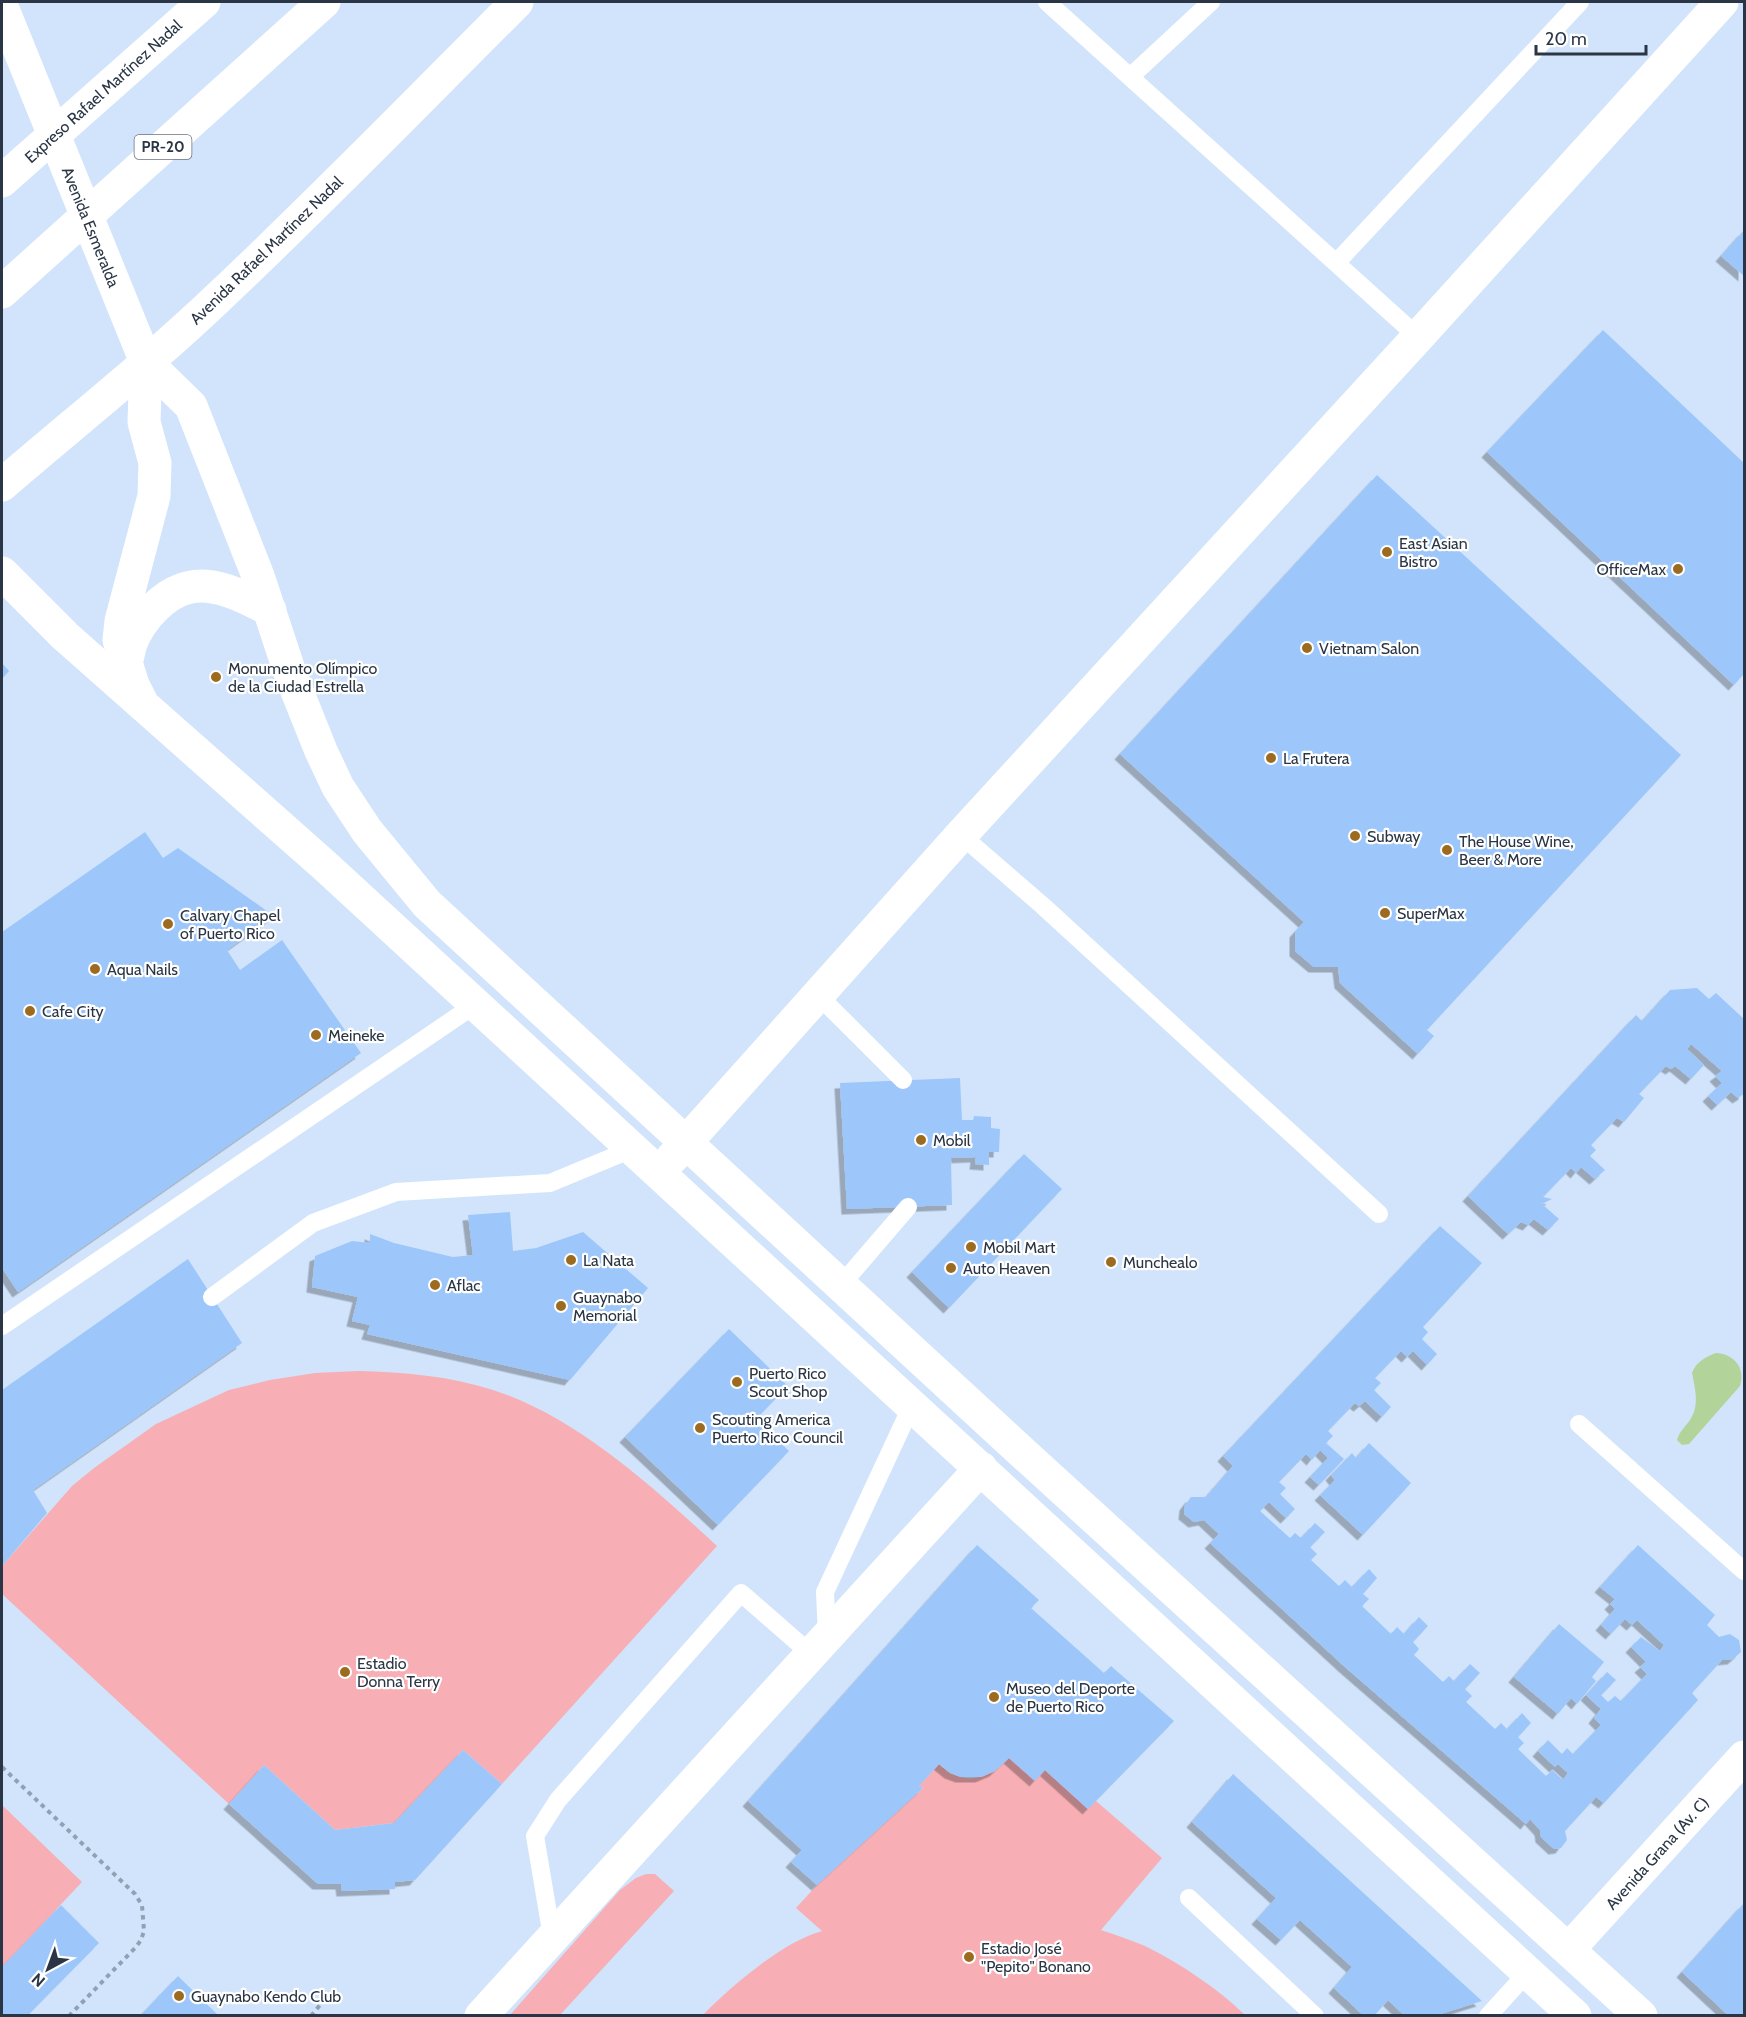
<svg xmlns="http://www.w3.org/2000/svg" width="1746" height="2017" viewBox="0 0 1746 2017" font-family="Cabin,sans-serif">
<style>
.green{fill:#f7afb5}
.water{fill:#b2d49b}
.building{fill:#9dc7fa;filter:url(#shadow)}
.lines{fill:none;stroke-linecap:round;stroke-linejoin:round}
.path{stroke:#91a1b5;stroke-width:4;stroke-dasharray:4.5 4.5;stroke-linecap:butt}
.lane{stroke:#fff;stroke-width:18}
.street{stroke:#fff;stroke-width:33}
.secondary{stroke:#fff;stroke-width:33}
.highway{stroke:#fff;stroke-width:33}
.poi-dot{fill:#9c6b1f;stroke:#fff;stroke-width:2}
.labels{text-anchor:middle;stroke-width:4.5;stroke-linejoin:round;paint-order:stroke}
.shield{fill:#fff;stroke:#6a727d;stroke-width:1.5}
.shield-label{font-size:15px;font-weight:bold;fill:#2a3645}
.street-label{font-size:16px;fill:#2a3645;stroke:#fff}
.poi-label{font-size:16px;fill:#2a3645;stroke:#fff;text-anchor:start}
</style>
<defs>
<filter id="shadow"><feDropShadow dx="-5.5" dy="5.5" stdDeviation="0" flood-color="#0004"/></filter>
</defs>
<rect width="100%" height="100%" fill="#d1e4fb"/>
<!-- green -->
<path class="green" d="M358 1371C404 1372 449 1376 493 1390 577 1417 653 1487 717 1546L502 1784 463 1750 394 1823 335 1830 264 1765 229 1804 2 1594V1566L72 1486 94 1468 156 1424 229 1390 270 1380 315 1373Z
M1009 1758 1045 1770 1088 1809 1096 1801 1162 1858 1101 1930C1116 1935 1131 1940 1145 1946 1181 1964 1217 1988 1245 2015L702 2016C730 1987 784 1941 822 1931L796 1908 817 1885 923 1788 919 1786 939 1764C965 1787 987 1780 1009 1758Z
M2 1805 82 1882 2 1967Z
M646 1874H655L674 1891 560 2015H510L620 1890 636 1878Z"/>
<!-- water -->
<path class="water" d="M1716 1353C1734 1354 1746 1368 1740 1386L1689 1444 1682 1445 1677 1440C1679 1432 1685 1427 1690 1420 1700 1405 1695 1389 1692 1373 1696 1362 1705 1357 1716 1353Z"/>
<!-- building -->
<path class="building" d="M1744 230V276L1721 256Z
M1603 330 1744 463V674L1734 685 1487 452Z
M1377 475 1681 755 1427 1030 1434 1036 1418 1054 1340 983 1338 967H1314L1295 951V932L1304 922 1120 754Z
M2 663 9 671 2 679Z
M145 832 163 858 178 848 274 916 227 950 240 970 282 940 361 1053 18 1292 2 1268V932Z
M1697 988 1709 999 1716 993 1744 1019V1094L1738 1098 1731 1092 1717 1105 1708 1096 1722 1083 1715 1076 1722 1071 1691 1044 1687 1049 1704 1065 1691 1079 1675 1066 1671 1069 1666 1066 1639 1094 1644 1098 1624 1122 1617 1118 1591 1145 1596 1150 1590 1156 1605 1170 1595 1179 1581 1167 1576 1173 1571 1168 1543 1197 1552 1199 1542 1204 1559 1219 1548 1230 1534 1219 1528 1225 1521 1222 1508 1234 1468 1196 1636 1015 1642 1021 1670 990Z
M960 1078 962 1120H973L974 1116 991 1117V1128L1000 1129 999 1152H989V1165L975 1164 976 1157 951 1158 952 1205 847 1209 840 1083Z
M1024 1154 1062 1189 949 1308 912 1272Z
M510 1212 513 1251 536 1248 583 1232 648 1288 570 1380 367 1334 370 1325 352 1321 358 1297 312 1287 315 1256 352 1241 370 1243V1234L394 1243 436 1253 453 1257 473 1255 468 1215Z
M1440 1226 1482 1263 1423 1327 1428 1332 1422 1339 1437 1354 1427 1365 1413 1351 1407 1357 1401 1351 1375 1378 1381 1383 1374 1390 1391 1407 1382 1417 1365 1401 1359 1406 1355 1403 1328 1431 1333 1436 1326 1443 1344 1459 1319 1485 1310 1477 1328 1458 1320 1450 1312 1460 1306 1454 1279 1482 1286 1488 1280 1494 1295 1509 1286 1518 1269 1502 1260 1511 1290 1538 1295 1533 1301 1538 1315 1523 1325 1532 1310 1547 1317 1554 1311 1560 1339 1586 1345 1580 1352 1587 1369 1569 1377 1578 1363 1594 1369 1599 1362 1606 1391 1634 1397 1627 1404 1634 1419 1617 1428 1626 1413 1642 1419 1649 1414 1655 1443 1682 1449 1676 1454 1681 1470 1664 1480 1673 1465 1689 1472 1696 1466 1702 1495 1729 1501 1723 1507 1729 1522 1713 1531 1723 1518 1737 1524 1743 1518 1749 1546 1776 1552 1770 1563 1780 1568 1773 1558 1764 1555 1767 1538 1751 1548 1740 1562 1754 1567 1748 1573 1754 1601 1725 1594 1718 1601 1709 1586 1695 1607 1672 1616 1680 1601 1695 1608 1702 1615 1696 1621 1701 1647 1674 1640 1667 1646 1662 1631 1647 1641 1637 1660 1651 1664 1645 1637 1620 1632 1625 1625 1619 1611 1634 1601 1625 1615 1609 1610 1604 1615 1599 1600 1587 1638 1545 1715 1615 1707 1625 1719 1637 1730 1634 1739 1640 1741 1652 1733 1659 1722 1660 1692 1693 1698 1700 1604 1803 1596 1797 1565 1831 1567 1840 1561 1848 1554 1849 1541 1837 1540 1830 1530 1819 1526 1824 1345 1667 1210 1543 1219 1534 1204 1520 1194 1522 1184 1514 1185 1505 1191 1497H1206L1233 1466 1223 1456Z
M188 1259 242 1343 33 1490 47 1513 2 1566V1390Z
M729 1329 788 1386 756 1419 789 1451 718 1525 625 1437Z
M1369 1443 1411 1483 1363 1535 1320 1495 1335 1480 1331 1475 1352 1453 1356 1458Z
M977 1545 1039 1600 1031 1608 1104 1673 1111 1666 1174 1721 1088 1809 1045 1770 1035 1781 1009 1758 995 1771 981 1777H961L950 1773 939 1764 919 1786 923 1788 817 1885 791 1862 802 1850 748 1801Z
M1559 1624 1604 1662 1592 1677 1596 1681 1577 1704 1571 1698 1558 1714 1514 1677Z
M463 1750 502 1784 415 1880 395 1882V1889L342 1891 341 1884H318L229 1804 264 1765 335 1830 394 1823Z
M1233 1774 1482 2001 1434 2016H1405L1388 2000 1374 2016H1364L1334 1988 1352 1967 1300 1920 1281 1940 1257 1919 1276 1898 1192 1822Z
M1744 1903V2016H1729L1682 1972Z
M61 1905 99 1943 27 2016H2V1967Z
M178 1976 219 2016H140Z"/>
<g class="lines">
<!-- path -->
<path class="path" d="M2 1767 135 1894 142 1905 144 1931 141 1940 136 1947 69 2016
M311 2016 330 1993"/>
<!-- lane -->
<path class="lane" d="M1047 2 1418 337
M1130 77 1211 2
M1336 263 1580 2
M961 835 1043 906 1379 1214
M818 995 903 1080
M841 1285 908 1207
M212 1297 313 1223 396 1192 550 1183 632 1149
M2 1326 476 1004
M1579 1424 1744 1571
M827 1636 825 1592 912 1405
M1189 1898 1315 2016
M552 1937 535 1836 558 1800 741 1593 811 1654
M1488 2016 1528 1972"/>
<!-- street -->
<path class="street" d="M146 362 144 422 155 463 154 496 121 621 119 640 133 685 143 705 324 865 1575 2016
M146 362 191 406 258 576 291 676 321 751 338 787 367 831 427 904 1025 1455 1641 2016
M128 656C130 640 138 627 148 615 187 569 224 586 270 610
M672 1158 961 835 1418 337 1722 2
M1569 1949 1744 1757
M481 2016 981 1468"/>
<!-- secondary -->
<path class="secondary" d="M2 7 146 362
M2 485C75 422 151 362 221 295 322 200 419 100 517 2
M2 573 65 636 143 705"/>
<!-- highway -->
<path class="highway" d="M2 181 204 2
M2 292 324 2"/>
</g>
<!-- markers -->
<g class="poi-dot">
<circle cx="1387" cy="552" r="6"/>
<circle cx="1678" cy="569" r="6"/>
<circle cx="1307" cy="648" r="6"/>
<circle cx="216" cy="677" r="6"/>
<circle cx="1271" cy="758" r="6"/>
<circle cx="1355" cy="836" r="6"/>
<circle cx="1447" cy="850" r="6"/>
<circle cx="1385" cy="913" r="6"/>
<circle cx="168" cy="924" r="6"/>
<circle cx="95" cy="969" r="6"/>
<circle cx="30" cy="1011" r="6"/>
<circle cx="316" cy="1035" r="6"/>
<circle cx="921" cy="1140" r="6"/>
<circle cx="971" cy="1247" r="6"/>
<circle cx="571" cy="1260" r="6"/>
<circle cx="1111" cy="1262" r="6"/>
<circle cx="951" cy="1268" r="6"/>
<circle cx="435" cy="1285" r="6"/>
<circle cx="561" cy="1306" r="6"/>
<circle cx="737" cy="1382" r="6"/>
<circle cx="700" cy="1428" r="6"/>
<circle cx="345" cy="1672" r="6"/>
<circle cx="994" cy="1697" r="6"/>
<circle cx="969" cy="1957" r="6"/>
<circle cx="179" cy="1996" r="6"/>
</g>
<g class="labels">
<!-- shield labels -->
<rect class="shield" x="134.5" y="135" width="57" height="24" rx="4.5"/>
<g class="shield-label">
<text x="163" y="152">PR-20</text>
</g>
<!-- street labels -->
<g class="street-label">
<text transform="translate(103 91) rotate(-42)" y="6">Expreso Rafael Martínez Nadal</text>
<text transform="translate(91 227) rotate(68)" y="6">Avenida Esmeralda</text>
<text transform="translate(266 250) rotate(-44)" y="6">Avenida Rafael Martínez Nadal</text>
<text transform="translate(1657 1853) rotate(-48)" y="6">Avenida Grana (Av. C)</text>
</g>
<!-- poi labels -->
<g class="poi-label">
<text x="1399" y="549">East Asian<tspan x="1399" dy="18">Bistro</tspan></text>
<text x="1666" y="575" text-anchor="end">OfficeMax</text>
<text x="1319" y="654">Vietnam Salon</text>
<text x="228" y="674">Monumento Olímpico<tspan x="228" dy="18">de la Ciudad Estrella</tspan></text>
<text x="1283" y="764">La Frutera</text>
<text x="1367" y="842">Subway</text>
<text x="1459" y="847">The House Wine,<tspan x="1459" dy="18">Beer &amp; More</tspan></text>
<text x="1397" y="919">SuperMax</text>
<text x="180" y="921">Calvary Chapel<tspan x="180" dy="18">of Puerto Rico</tspan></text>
<text x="107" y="975">Aqua Nails</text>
<text x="42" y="1017">Cafe City</text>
<text x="328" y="1041">Meineke</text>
<text x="933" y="1146">Mobil</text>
<text x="983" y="1253">Mobil Mart</text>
<text x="583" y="1266">La Nata</text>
<text x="1123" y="1268">Munchealo</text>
<text x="963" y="1274">Auto Heaven</text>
<text x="447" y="1291">Aflac</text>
<text x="573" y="1303">Guaynabo<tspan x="573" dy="18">Memorial</tspan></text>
<text x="749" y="1379">Puerto Rico<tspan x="749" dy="18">Scout Shop</tspan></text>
<text x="712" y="1425">Scouting America<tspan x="712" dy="18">Puerto Rico Council</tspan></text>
<text x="357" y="1669">Estadio<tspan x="357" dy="18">Donna Terry</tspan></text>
<text x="1006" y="1694">Museo del Deporte<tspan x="1006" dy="18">de Puerto Rico</tspan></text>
<text x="981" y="1954">Estadio José<tspan x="981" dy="18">"Pepito" Bonano</tspan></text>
<text x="191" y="2002">Guaynabo Kendo Club</text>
</g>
</g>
<!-- border -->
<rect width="1746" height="2017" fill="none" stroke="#2a3645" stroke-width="6"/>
<!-- north arrow -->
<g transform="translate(48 1969) rotate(221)" stroke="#ffffff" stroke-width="4.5" paint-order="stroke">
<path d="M0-4.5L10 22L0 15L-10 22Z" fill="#2a3645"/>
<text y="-9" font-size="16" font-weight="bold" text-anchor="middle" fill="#2a3645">N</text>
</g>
<!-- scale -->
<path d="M1536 45v9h110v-9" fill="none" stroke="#2a3645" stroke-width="3"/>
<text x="1545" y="45" font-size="18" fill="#2a3645" stroke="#ffffff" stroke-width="4.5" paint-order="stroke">20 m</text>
</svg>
